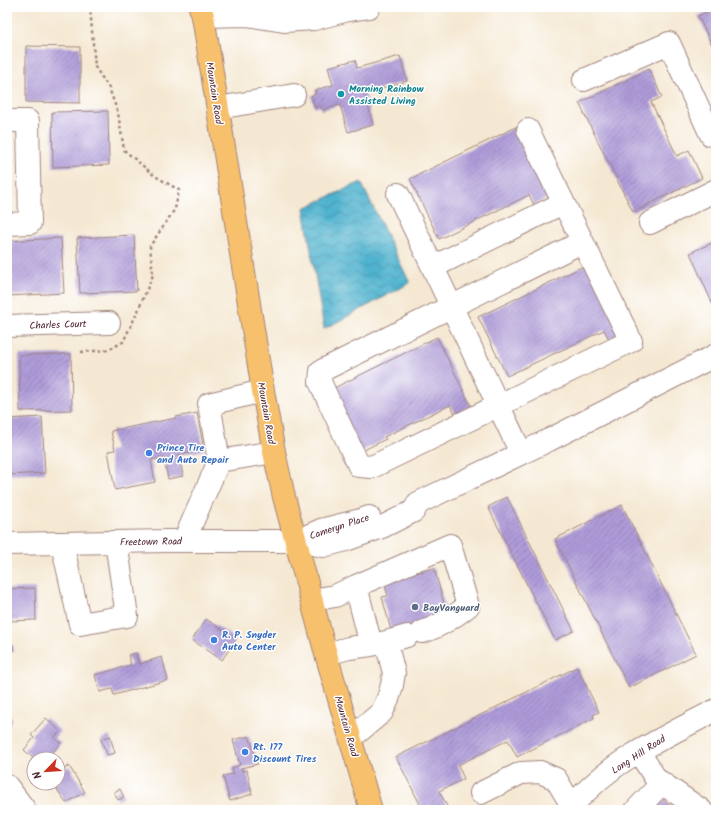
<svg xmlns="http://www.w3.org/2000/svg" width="723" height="817" viewBox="0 0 723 817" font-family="Kalam,sans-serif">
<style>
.water{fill:url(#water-waves);stroke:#4d697d}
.building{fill:url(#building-hatch)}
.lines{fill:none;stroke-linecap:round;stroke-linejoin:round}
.minor-casing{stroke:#a0847e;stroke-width:24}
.major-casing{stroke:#a0847e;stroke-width:24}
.path{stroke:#a0847e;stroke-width:2.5;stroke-dasharray:3 3;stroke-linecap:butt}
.minor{stroke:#fff;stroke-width:22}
.major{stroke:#f7c06c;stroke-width:22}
.culture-dot{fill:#0f9aa8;stroke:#fff;stroke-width:1.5}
.shop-dot{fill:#3f7fe0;stroke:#fff;stroke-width:1.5}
.service-dot{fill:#5c6f8a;stroke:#fff;stroke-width:1.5}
.labels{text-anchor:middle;stroke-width:3;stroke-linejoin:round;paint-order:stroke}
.culture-label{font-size:10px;font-weight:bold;fill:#0d838f;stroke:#fff;text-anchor:start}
.street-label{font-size:10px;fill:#4a1f2b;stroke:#fff}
.shop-label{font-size:10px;font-weight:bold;fill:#366cbe;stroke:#fff;text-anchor:start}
.service-label{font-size:10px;font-weight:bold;fill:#4e5e75;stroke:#fff;text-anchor:start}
</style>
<defs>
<pattern id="water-waves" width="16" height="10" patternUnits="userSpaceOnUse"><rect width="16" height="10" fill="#50b3cf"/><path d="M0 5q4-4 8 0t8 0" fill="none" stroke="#4491a8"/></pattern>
<pattern id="building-hatch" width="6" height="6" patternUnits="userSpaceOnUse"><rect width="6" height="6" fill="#ae9bd9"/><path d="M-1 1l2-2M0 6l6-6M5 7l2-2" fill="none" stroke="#907eb0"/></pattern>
</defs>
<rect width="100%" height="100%" fill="#fff"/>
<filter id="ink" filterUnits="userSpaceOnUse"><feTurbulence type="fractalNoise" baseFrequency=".025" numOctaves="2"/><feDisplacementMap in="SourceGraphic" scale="8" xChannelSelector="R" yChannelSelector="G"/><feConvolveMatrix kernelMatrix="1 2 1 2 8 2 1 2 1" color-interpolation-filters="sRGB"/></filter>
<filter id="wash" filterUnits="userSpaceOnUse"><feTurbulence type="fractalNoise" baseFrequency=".012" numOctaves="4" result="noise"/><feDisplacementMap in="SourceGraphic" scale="16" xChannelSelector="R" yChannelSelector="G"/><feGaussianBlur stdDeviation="0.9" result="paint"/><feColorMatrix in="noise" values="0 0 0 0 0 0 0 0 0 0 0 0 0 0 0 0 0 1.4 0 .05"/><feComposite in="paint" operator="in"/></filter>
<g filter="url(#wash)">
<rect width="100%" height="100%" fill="#f5e8d2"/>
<!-- water -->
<path class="water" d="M361 182 410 283 324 329 304 208Z"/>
<g id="blocks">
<!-- building -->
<path class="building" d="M716 8V49L713 44 712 45 698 16Z
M26 46 80 47V103L26 102Z
M400 56 407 81 365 93 373 125 348 132 340 105 322 110 321 106 315 108 311 96 316 94 315 90 333 85 328 67 355 60 357 68Z
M649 69 662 97 651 102 677 156 689 150 702 178 633 212 579 103Z
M108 111 109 165 53 167 52 112Z
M518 126 553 195 534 205 529 195 439 239 410 179Z
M134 235 137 291 80 293 77 238Z
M61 238 64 293 8 296 7 241Z
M716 241V303L713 305 690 253Z
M588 264 621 333 609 339 604 330 507 376 478 317Z
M437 337 471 406 455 414 450 405 384 437 386 439 358 453 328 391Z
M71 354 72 410 20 411 19 355Z
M197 413 204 450 179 455 183 476 168 479 164 458 151 460 155 482 115 490 108 451 115 450 111 431 176 418V417Z
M42 417 45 473 7 475V419Z
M507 497 574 631 555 640 488 507Z
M622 505 696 654 629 688 555 539Z
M434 568 448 617 425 640 410 645 391 630 382 597 388 596 384 582Z
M35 588 36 620 8 621 7 589Z
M206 619 236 639 222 660 192 640Z
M7 645H13V652H7Z
M136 653 139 664 162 657 168 680 114 695 112 689 100 692 95 675 131 665 128 655Z
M577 667 599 712 593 715 594 718 517 757 508 740 458 765 464 779 439 791 449 810H423L396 757Z
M7 716 12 719 7 731Z
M46 718 60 731 54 738 61 743 47 759H34L24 750 34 738 31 735Z
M110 736 115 753 107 755 105 748H104L101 739Z
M249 736 258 764 241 768 242 771 247 770 252 794 230 801 223 776 233 774 232 768 240 765 233 740Z
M69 766 85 792 66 803 53 783H58V773Z
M120 789 124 797 118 800 114 792Z
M662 799 675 810H651Z"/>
</g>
</g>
<g filter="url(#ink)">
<use href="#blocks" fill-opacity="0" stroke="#a0847e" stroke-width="1"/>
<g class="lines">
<!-- minor casing -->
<g class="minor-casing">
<path id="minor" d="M203 16 247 15 284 21 314 19 348 10 369 7
M584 80 669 43 711 135
M218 108 294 95
M7 121H28L30 223 7 224
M528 130 631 341 372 467 359 466 320 382 321 371 582 242
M398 194 521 453
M650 223 716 190
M433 267 563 203
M7 326 109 323
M219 461 274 452
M184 541 219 461 209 404 263 391
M296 541 321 530 361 520 369 517
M62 543 80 624 127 616 116 542
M7 544 167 541H296L323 546 346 540 382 527 414 511 418 503 549 440 716 355
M356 586 450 545 468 606C454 617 439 627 422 632
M312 600 335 596 356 586 371 645
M386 642 407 636
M326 654 349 648 371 645 386 642 394 673 392 685 389 696 382 712 351 738
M639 752 656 779 701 810
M7 786 25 810
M481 793 521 773 540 772 556 779 572 806
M568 810C586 790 608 770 631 756 659 739 687 725 716 710
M636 810 662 783"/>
</g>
<!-- major casing -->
<g class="major-casing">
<path id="major" d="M200 7 203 16 263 391 274 452 284 497 326 654 371 810"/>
</g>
<!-- path -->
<path class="path" d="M81 352 108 350 123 342 137 313 153 275 150 246 175 209 179 190 155 176 124 150 118 113 109 88 95 67 90 7"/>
<!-- minor -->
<use href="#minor" class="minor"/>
<!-- major -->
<use href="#major" class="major"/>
</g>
</g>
<!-- markers -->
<circle class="culture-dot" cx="341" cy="94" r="4"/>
<g class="shop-dot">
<circle cx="149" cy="453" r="4"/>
<circle cx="214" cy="640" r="4"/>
<circle cx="245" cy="752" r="4"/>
</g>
<circle class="service-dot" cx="415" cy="607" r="4"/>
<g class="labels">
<!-- culture labels -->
<g class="culture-label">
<text x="349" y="92">Morning Rainbow<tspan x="349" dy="12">Assisted Living</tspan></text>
</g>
<!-- street labels -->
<g class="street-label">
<text transform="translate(215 93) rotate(81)" y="4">Mountain Road</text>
<text transform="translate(58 324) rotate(-2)" y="4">Charles Court</text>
<text transform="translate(267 413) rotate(80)" y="4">Mountain Road</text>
<text transform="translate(339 526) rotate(-18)" y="4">Cameryn Place</text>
<text transform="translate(151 541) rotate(-1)" y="4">Freetown Road</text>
<text transform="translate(347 726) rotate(74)" y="4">Mountain Road</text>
<text transform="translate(638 754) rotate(-33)" y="4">Long Hill Road</text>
</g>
<!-- shop labels -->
<g class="shop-label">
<text x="157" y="451">Prince Tire<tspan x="157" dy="12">and Auto Repair</tspan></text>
<text x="222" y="638">R. P. Snyder<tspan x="222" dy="12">Auto Center</tspan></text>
<text x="253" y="750">Rt. 177<tspan x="253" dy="12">Discount Tires</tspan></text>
</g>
<!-- service labels -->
<g class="service-label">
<text x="423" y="611">BayVanguard</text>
</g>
</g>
<!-- margin -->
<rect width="723" height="817" fill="none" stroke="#fff" stroke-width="24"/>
<!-- north arrow -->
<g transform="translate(46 771) rotate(245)"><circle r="19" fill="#ffffff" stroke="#b7a5aa"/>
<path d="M0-3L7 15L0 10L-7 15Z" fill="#c8321e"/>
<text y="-6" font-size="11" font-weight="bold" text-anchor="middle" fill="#4a1f2b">N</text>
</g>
</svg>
